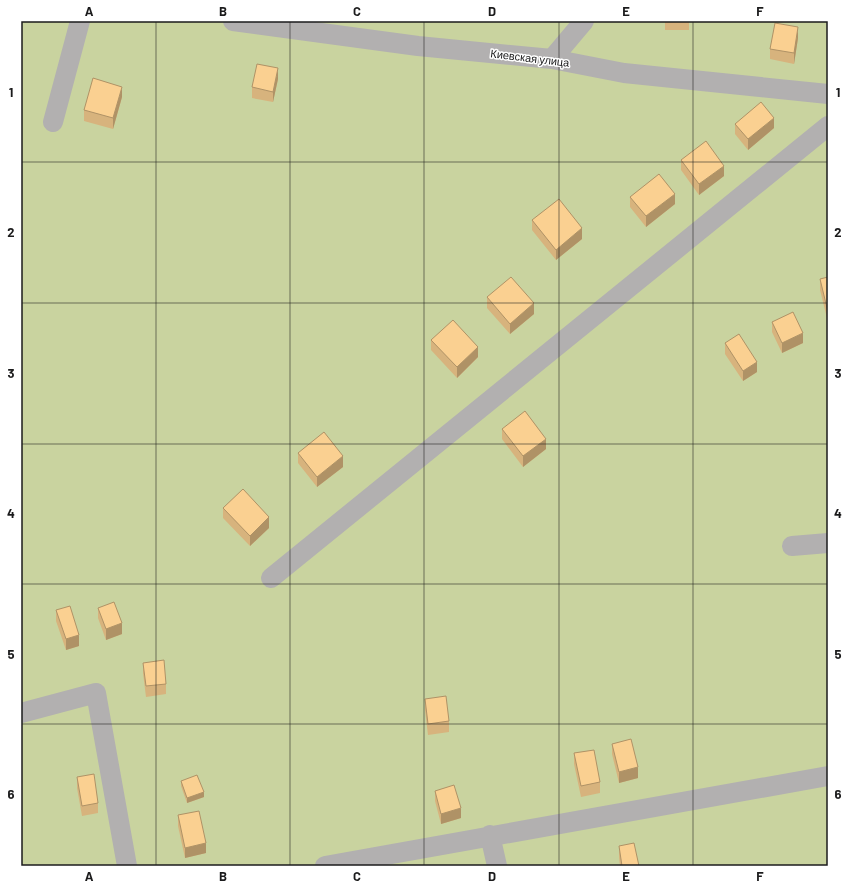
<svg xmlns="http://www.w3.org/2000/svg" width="849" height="887" viewBox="0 0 849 887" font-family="Barlow,sans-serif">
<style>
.green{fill:#c9d39f}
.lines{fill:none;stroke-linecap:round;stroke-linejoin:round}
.minor{stroke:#b2b0b0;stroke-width:20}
.wall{fill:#d7b37d}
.shaded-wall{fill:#af9266}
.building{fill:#fad091;stroke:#af9266}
.grid{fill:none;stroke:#1b1b1c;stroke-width:1;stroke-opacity:0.55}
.labels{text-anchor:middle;stroke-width:3;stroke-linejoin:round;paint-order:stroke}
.street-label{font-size:11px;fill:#1b1b1c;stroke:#fff}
.neatline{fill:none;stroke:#1b1b1c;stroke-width:1.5}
.grid-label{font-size:13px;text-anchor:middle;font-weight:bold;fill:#1b1b1c}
</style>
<rect width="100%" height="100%" fill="#f4f4f9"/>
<!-- green -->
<path class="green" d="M21 21H828V866H21Z"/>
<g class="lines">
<!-- minor -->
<path class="minor" d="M233 21 418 46 552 59 624 73 828 94
M552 59 584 21
M53 122 80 21
M792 546 828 543
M271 578 828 126
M21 713 96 693 127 866
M490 835 497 866
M325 866 828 776"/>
</g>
<!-- wall -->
<path class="wall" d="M665 21H689V30H665Z
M798 38 794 64 770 59V49Z
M278 79 273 102 252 98V87Z
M122 97 113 129 84 121V110Z
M735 124 774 128 748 150 735 134Z
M681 160 724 176 699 195 681 170Z
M630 197 675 204 646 227 630 207Z
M532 220 582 239 556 260 532 230Z
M828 277V322L820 290V279Z
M487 297 534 314 510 334 487 308Z
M772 322 803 343 782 353 772 332Z
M431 340 478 357 457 378 431 350Z
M725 343 757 372 743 381 725 354Z
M502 429 546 449 523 467 502 439Z
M298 453 343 467 317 487 298 463Z
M223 508 269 528 250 546 223 518Z
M98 608 122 634 106 640 98 618Z
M56 610 79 646 66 650 56 621Z
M143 663 166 684V694L146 697 143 673Z
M425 699 449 721V732L428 735 425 710Z
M612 744 638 778 619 783 612 754Z
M574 753 600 782V793L581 797 574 764Z
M77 777 98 803V813L82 816 77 788Z
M181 781 204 797 187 803 181 786Z
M435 791 461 818 441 824 435 801Z
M178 815 206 853 185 858 178 826Z
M619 846 639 866H620L619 857Z"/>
<!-- shaded-wall -->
<path class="shaded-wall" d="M798 27V38L794 64V53Z
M278 68V79L273 102V92Z
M122 87V97L113 129V118Z
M774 118V128L748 150V139Z
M724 166V176L699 195V184Z
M675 194V204L646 227V216Z
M582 228V239L556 260V250Z
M534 303V314L510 334V324Z
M803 333V343L782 353V343Z
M478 347V357L457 378V367Z
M757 362V372L743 381V371Z
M546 439V449L523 467V456Z
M343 456V467L317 487V477Z
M269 517V528L250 546V536Z
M122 623V634L106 640V629Z
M79 635V646L66 650V639Z
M638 767V778L619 783V772Z
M204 792V797L187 803V798Z
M461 808V818L441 824V814Z
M206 843V853L185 858V848Z"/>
<!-- building -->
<path class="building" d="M775 23 798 27 794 53 770 49Z
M257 64 278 68 273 92 252 87Z
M93 78 122 87 113 118 84 110Z
M761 102 774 118 748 139 735 124Z
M706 141 724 166 699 184 681 160Z
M659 174 675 194 646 216 630 197Z
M559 199 582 228 556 250 532 220Z
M511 277 534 303 510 324 487 297Z
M828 277V312L820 279Z
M793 312 803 333 782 343 772 322Z
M453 320 478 347 457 367 431 340Z
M739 334 757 362 743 371 725 343Z
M525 411 546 439 523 456 502 429Z
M324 432 343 456 317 477 298 453Z
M243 489 269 517 250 536 223 508Z
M114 602 122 623 106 629 98 608Z
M70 606 79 635 66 639 56 610Z
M164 660 166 684 146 686 143 663Z
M446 696 449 721 428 724 425 699Z
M631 739 638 767 619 772 612 744Z
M594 750 600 782 581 786 574 753Z
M94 774 98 803 82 806 77 777Z
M197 775 204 792 187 798 181 781Z
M454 785 461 808 441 814 435 791Z
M199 811 206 843 185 848 178 815Z
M634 843 639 866H622L619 846Z"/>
<!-- grid -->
<path class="grid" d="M156 21V866M290 21V866M424 21V866M559 21V866M693 21V866M21 162H828M21 303H828M21 444H828M21 584H828M21 724H828"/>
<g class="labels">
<!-- street labels -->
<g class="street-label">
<text transform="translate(530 58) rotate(7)" y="4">Киевская улица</text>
</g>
</g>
<!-- border -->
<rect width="849" height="887" fill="none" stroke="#ffffff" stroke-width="44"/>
<rect x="22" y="22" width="805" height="843" class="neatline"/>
<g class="grid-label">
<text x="89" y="16">A</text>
<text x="223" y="16">B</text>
<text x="357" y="16">C</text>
<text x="492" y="16">D</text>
<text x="626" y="16">E</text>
<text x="760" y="16">F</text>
<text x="11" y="97">1</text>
<text x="838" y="97">1</text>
<text x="11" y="237">2</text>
<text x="838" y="237">2</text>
<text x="11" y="378">3</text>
<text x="838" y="378">3</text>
<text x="11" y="518">4</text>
<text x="838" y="518">4</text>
<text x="11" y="659">5</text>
<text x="838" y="659">5</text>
<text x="11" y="799">6</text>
<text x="838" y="799">6</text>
<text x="89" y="881">A</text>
<text x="223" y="881">B</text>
<text x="357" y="881">C</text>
<text x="492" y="881">D</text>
<text x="626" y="881">E</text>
<text x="760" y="881">F</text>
</g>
</svg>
